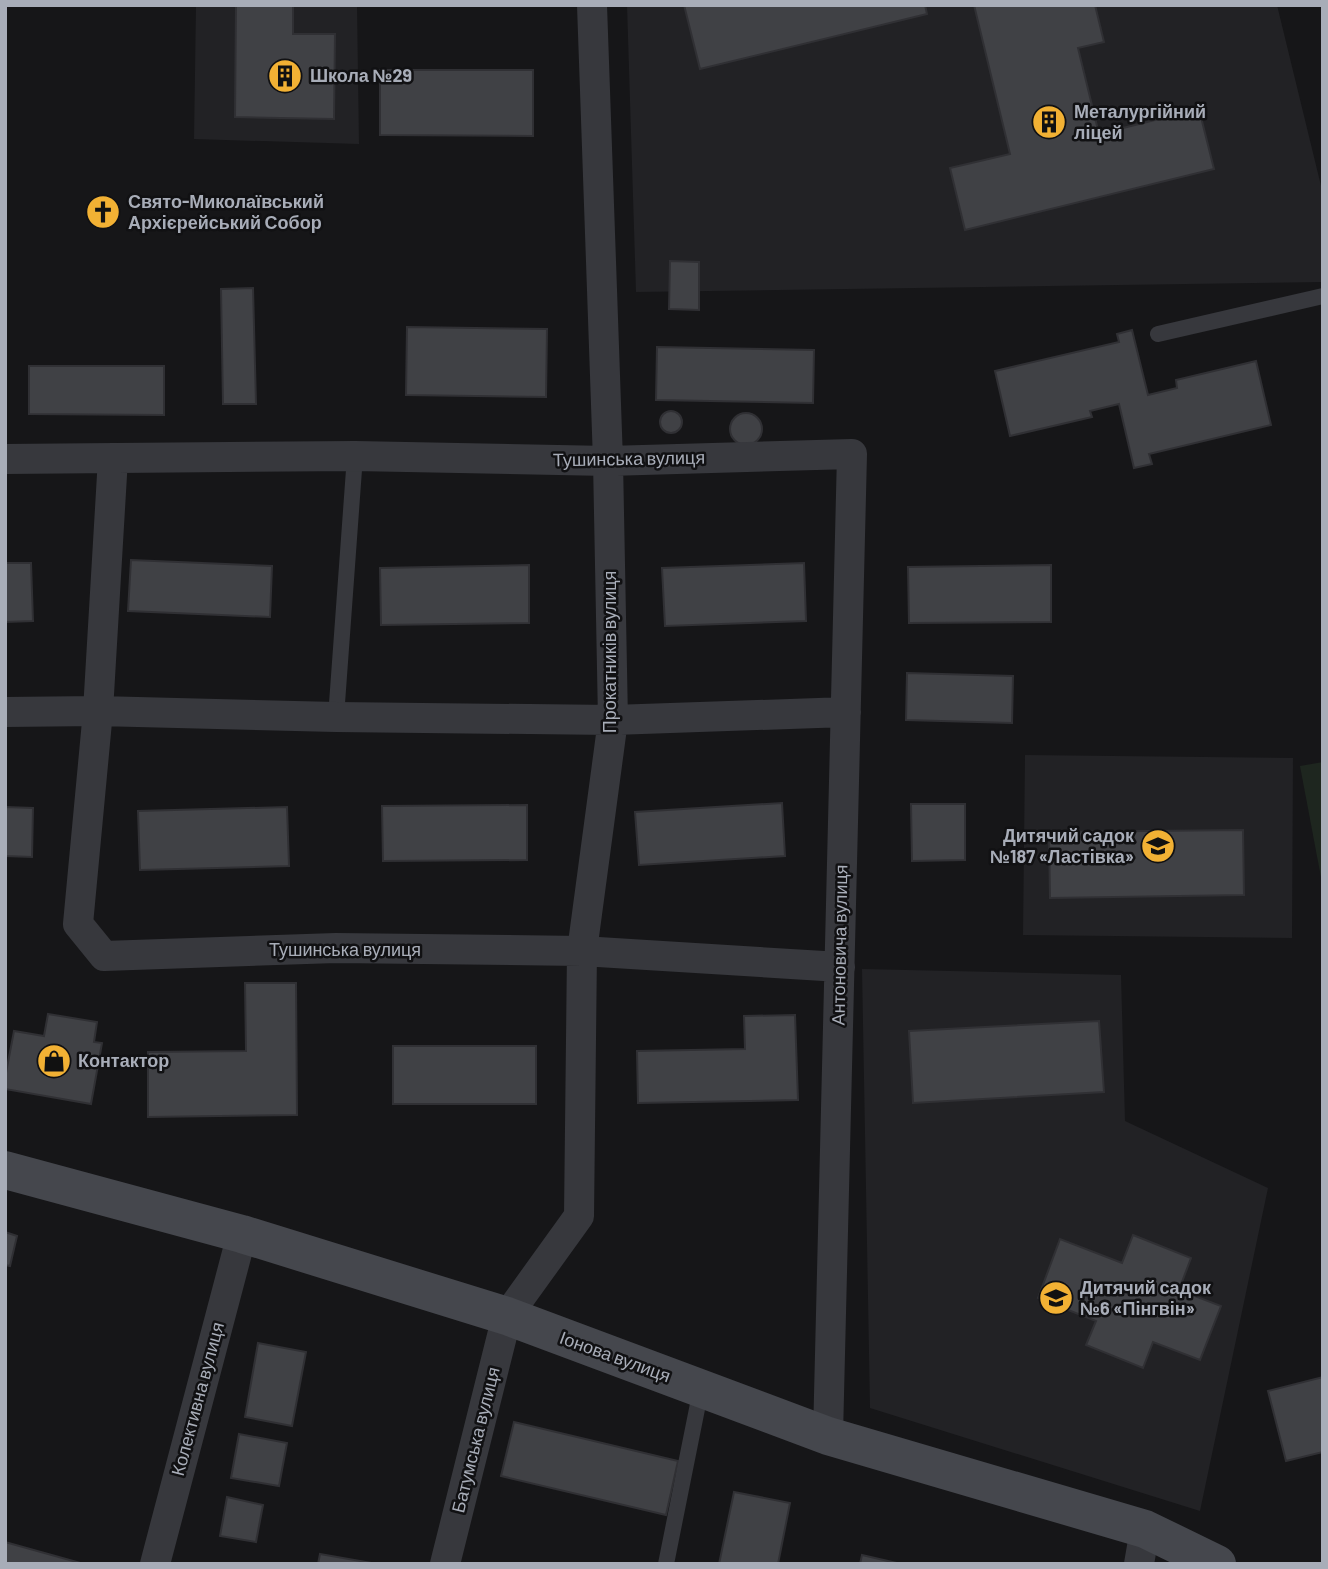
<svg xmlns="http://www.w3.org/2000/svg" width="1328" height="1569" viewBox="0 0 1328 1569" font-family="Barlow,sans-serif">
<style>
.built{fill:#222225}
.green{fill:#1e261f}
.building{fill:#404145;stroke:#303034;stroke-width:2}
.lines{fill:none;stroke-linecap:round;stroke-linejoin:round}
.lane{stroke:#37383d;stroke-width:16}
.street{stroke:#37383d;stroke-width:30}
.secondary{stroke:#45474d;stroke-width:38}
.labels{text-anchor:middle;stroke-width:5;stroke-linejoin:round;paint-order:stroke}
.poi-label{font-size:18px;font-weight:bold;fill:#a8adb8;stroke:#111113;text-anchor:start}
.street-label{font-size:18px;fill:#a8adb8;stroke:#111113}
</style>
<rect width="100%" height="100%" fill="#161618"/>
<!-- built -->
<path class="built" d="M196 5H357L359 144 194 139Z
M627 5H1277L1323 194V282L636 292Z
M1025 755 1293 758 1292 938 1023 935Z
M862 969 1121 975 1125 1121 1268 1188 1200 1511 870 1408Z"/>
<!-- green -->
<path class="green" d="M1323 762V888L1300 766Z"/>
<!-- building -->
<path class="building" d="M236 5H293V34H335L334 119 235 117Z
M684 5H925L927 14 700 69Z
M974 5H1095L1104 42 1078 48 1099 134 1199 109 1214 169 965 230 950 168 1010 154Z
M380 70H533V136L380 135Z
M670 261 699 262V310L669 309Z
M253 288 256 404H223L221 289Z
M407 327 547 329 546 397 406 395Z
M1132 330 1148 395 1177 388 1176 380 1256 361 1271 425 1149 454 1152 464 1134 468 1119 404 1090 411 1092 417 1010 436 995 371 1119 342 1117 334Z
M657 347 814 350 813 403 656 400Z
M29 366H164V415L29 414Z
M660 422a11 11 0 1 1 22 0a11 11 0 1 1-22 0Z
M730 429a16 16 0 1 1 32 0a16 16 0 1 1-32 0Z
M131 560 272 566 270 617 128 611Z
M5 563H31L33 621 5 622Z
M804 563 806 621 665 626 662 568Z
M529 565V623L381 625 380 568Z
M1051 565V622L909 623 908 567Z
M907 673 1013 676 1012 723 906 720Z
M782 803 785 856 639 865 635 812Z
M911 804H965V860L912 861Z
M527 805V860L383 861 382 806Z
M5 807 33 808 32 857 5 856Z
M287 807 289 866 140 870 138 811Z
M1243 830 1244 895 1050 898 1049 832Z
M245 983H296L297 1115 148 1117V1052L246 1051Z
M48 1014 97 1022 94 1042 102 1043 91 1104 5 1089V1078L14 1031 44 1036Z
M795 1015 798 1100 638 1103 637 1051 745 1049 744 1016Z
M1099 1021 1104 1092 913 1103 909 1031Z
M393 1046H536V1104H393Z
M5 1232 17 1236 10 1266 5 1265Z
M1133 1235 1191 1258 1179 1290 1221 1306 1200 1360 1153 1342 1143 1368 1086 1345 1096 1321 1038 1298 1060 1239 1122 1263Z
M258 1343 306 1352 292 1426 245 1417Z
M1323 1377V1452L1286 1461 1268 1391Z
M514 1422 678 1461 666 1515 501 1476Z
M239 1434 287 1443 279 1486 231 1478Z
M734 1492 790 1503 778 1564H719Z
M227 1497 263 1505 256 1542 220 1536Z
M5 1542 84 1564H5Z
M320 1554 372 1563V1564H318Z
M862 1555 901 1564H860Z"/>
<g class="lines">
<!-- lane -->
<path class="lane" d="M1158 334 1323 296
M336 717 355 456
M666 1564 701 1389"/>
<!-- street -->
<path class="street" d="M113 458 98 711 78 924 104 956 336 948 582 951 840 967
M5 459 355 456 608 461 852 454 828 1436
M5 712 98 711 336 717 613 720 846 712
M155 1564 242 1234
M445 1564 507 1316 579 1216 582 951 613 720 608 461 592 5
M1139 1564 1145 1529"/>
<!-- secondary -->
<path class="secondary" d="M5 1170 242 1234 507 1316 828 1436 1145 1529 1217 1564"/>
</g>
<!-- icons -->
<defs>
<g id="building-disc" transform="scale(1.75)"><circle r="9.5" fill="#f2b134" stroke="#111113"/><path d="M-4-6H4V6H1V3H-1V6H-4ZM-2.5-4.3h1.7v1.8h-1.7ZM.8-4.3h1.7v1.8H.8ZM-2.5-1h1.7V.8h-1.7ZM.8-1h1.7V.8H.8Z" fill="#111"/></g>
<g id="church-disc" transform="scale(1.75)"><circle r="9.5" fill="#f2b134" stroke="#111113"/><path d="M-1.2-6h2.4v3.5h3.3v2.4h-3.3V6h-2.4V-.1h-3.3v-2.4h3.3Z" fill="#111"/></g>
<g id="school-disc" transform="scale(1.75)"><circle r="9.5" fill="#f2b134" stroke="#111113"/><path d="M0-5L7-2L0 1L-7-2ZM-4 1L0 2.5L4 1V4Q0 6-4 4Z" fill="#111"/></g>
<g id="shop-disc" transform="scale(1.75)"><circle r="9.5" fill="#f2b134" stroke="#111113"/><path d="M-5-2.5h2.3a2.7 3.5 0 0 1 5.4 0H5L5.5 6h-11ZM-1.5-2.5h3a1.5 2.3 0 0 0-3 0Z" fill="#111"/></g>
</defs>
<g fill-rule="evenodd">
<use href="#building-disc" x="285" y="76"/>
<use href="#building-disc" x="1049" y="122"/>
<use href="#church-disc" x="103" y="212"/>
<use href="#school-disc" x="1158" y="846"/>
<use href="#shop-disc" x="54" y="1061"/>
<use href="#school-disc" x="1056" y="1298"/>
</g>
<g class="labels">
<!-- poi labels -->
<g class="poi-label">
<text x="310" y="82">Школа №29</text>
<text x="1074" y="118">Металургійний<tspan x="1074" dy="21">ліцей</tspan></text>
<text x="128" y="208">Свято-Миколаївський<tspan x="128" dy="21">Архієрейський Собор</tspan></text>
<text x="1134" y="842" text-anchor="end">Дитячий садок<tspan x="1134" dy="21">№187 «Ластівка»</tspan></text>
<text x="78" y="1067">Контактор</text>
<text x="1080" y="1294">Дитячий садок<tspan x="1080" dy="21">№6 «Пінгвін»</tspan></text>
</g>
<!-- street labels -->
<g class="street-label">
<text transform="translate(629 459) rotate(-1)" y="6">Тушинська вулиця</text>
<text transform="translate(610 652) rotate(-90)" y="6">Прокатників вулиця</text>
<text transform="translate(840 945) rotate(-89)" y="6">Антоновича вулиця</text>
<text x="345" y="956">Тушинська вулиця</text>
<text transform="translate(615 1357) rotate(20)" y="6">Іонова вулиця</text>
<text transform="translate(198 1399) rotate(-75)" y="6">Колективна вулиця</text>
<text transform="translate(476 1440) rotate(-76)" y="6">Батумська вулиця</text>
</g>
</g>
<!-- border -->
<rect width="1328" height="1569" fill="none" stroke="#a8adb8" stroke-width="14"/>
</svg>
